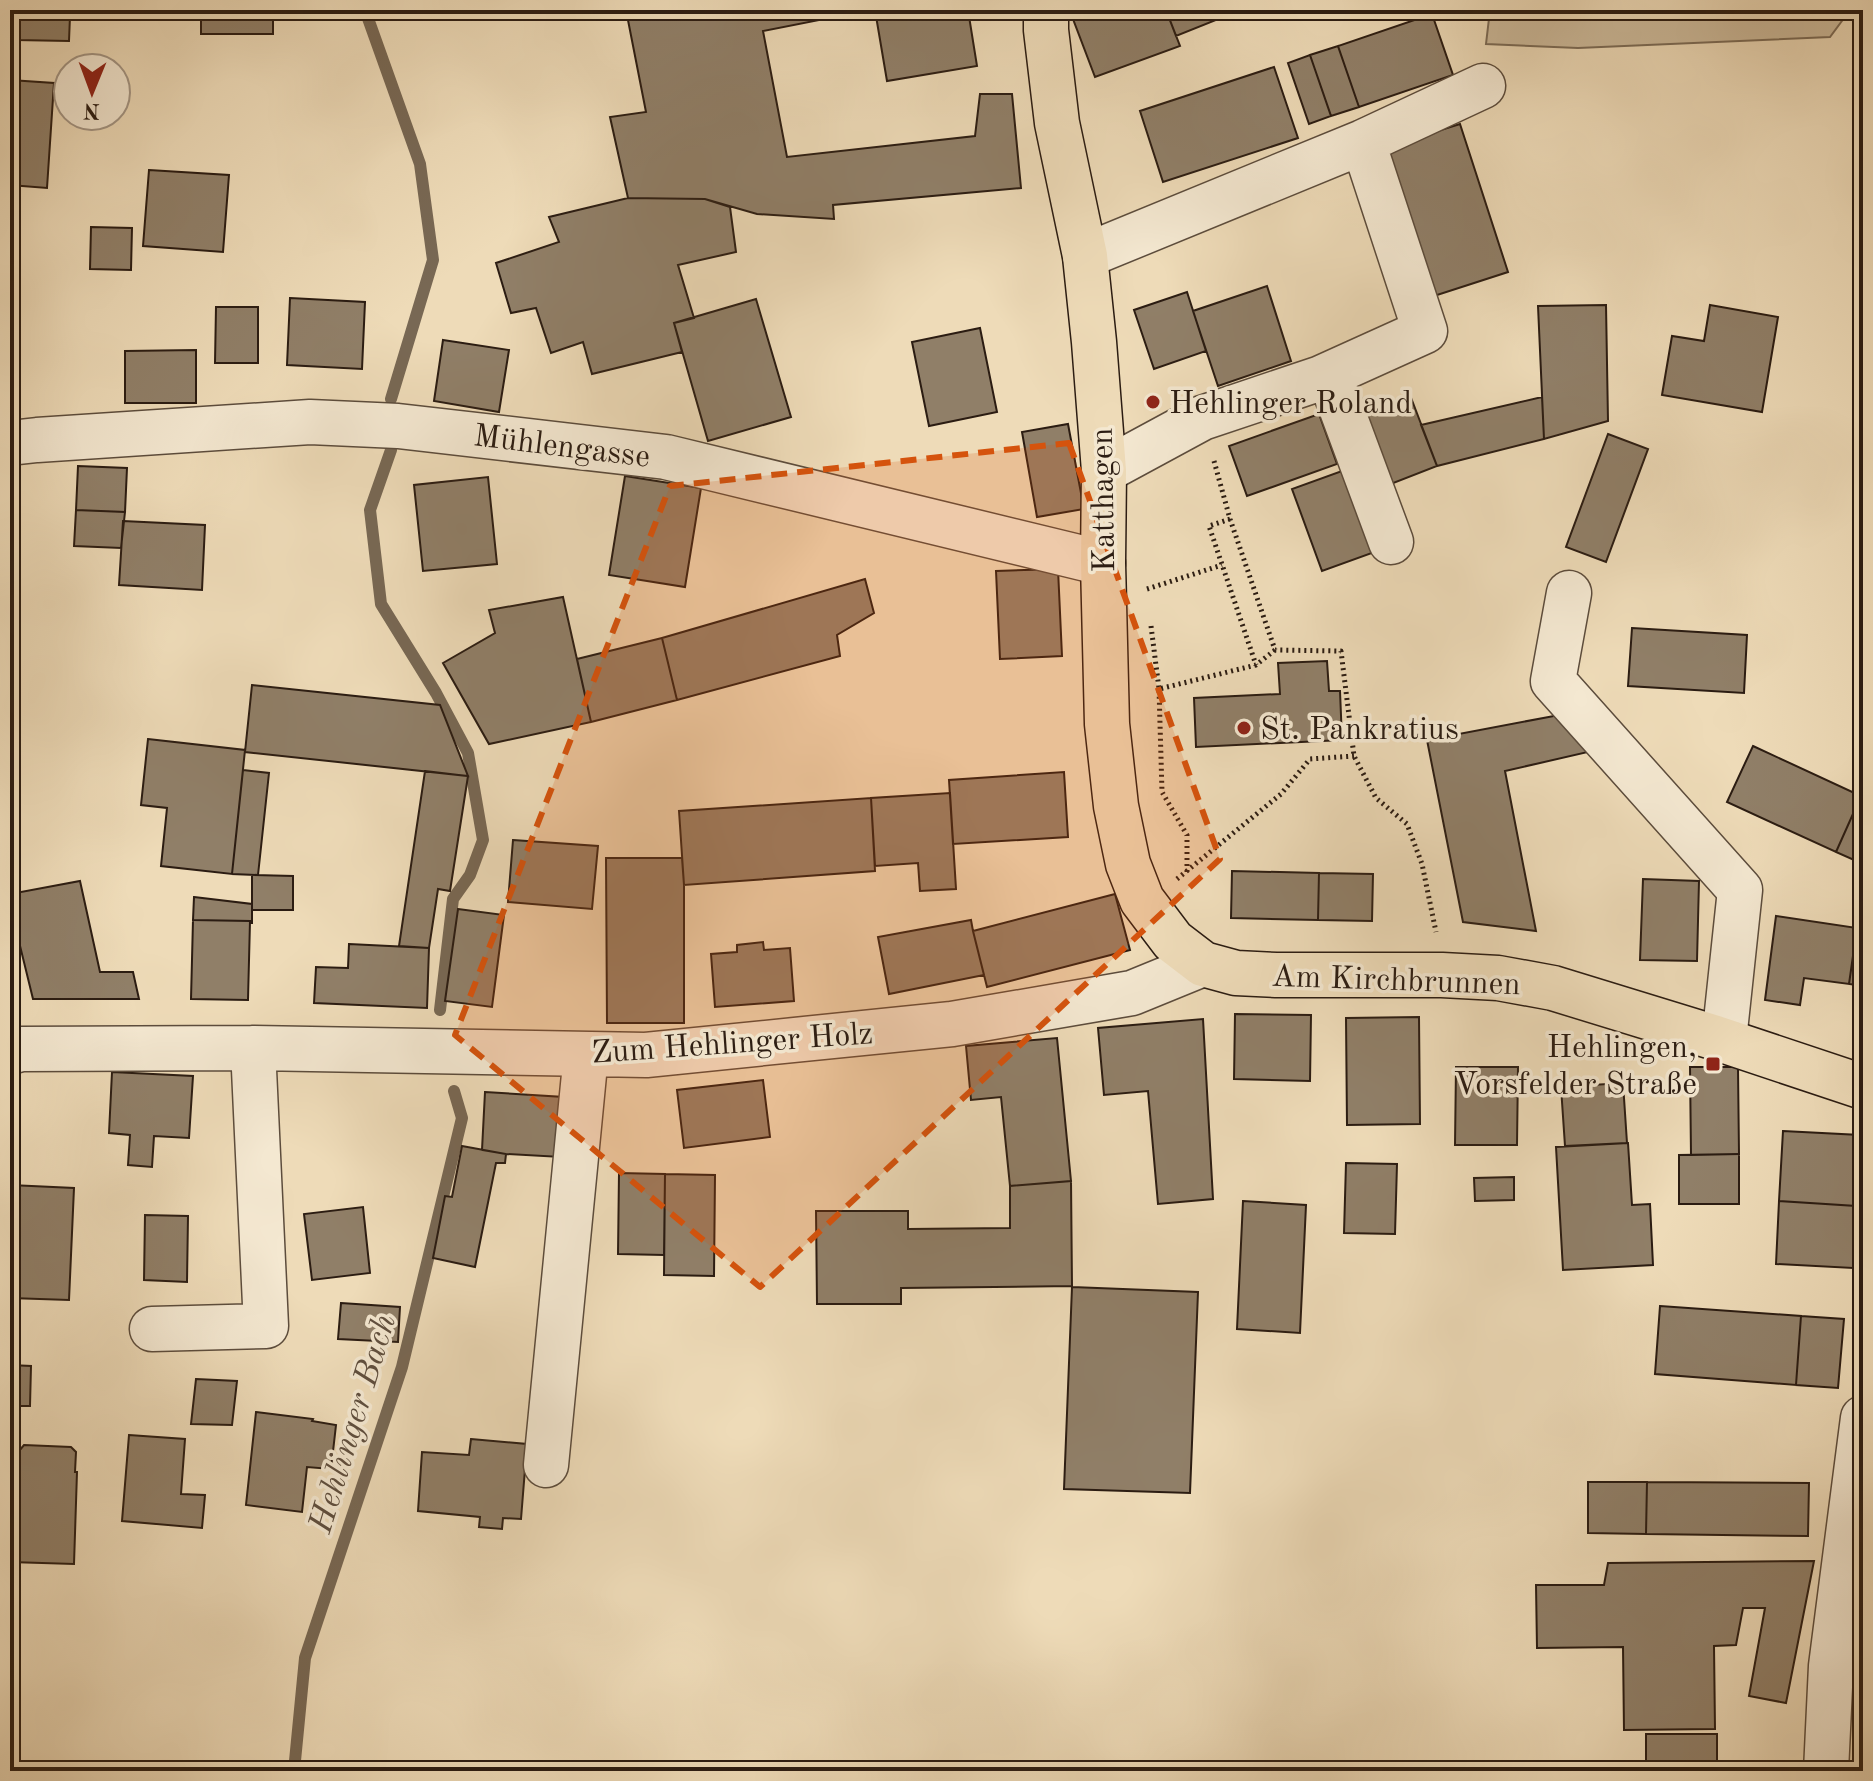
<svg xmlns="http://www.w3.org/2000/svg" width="1873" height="1781" viewBox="0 0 1873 1781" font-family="'Old Standard TT',serif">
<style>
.green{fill:#cdbb9c;stroke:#7c6c57;stroke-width:2}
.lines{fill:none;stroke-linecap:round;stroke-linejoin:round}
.stream{stroke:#786854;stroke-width:12}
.building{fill:#907f68;stroke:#2b1c12;stroke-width:2}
.minor-casing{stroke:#5c4c3c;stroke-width:47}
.major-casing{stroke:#2b1c12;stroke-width:47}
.path{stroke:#2b1c12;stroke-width:5;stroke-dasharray:2 4;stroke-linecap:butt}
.minor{stroke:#f4e8d1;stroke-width:44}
.major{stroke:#eedbb8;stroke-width:44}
.marked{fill:#d5530d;fill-opacity:0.2;stroke:#d5530d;stroke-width:6;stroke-dasharray:16 10;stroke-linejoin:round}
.poi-dot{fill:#8f2418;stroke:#f4e8d1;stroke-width:3}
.labels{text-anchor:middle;stroke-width:7;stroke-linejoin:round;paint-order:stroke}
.poi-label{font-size:32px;fill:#2b1c12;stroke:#f4e8d1;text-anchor:start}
.street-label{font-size:32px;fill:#2b1c12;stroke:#f4e8d1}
.water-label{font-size:34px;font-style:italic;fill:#5f4e3e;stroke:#f4e8d1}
</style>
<rect width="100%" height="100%" fill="#eedbb8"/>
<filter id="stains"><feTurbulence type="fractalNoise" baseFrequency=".0025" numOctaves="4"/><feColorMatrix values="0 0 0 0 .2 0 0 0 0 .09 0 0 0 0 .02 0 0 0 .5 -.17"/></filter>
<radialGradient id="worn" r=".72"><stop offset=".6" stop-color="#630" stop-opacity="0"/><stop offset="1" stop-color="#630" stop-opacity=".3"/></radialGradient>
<!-- green -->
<path class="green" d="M1490 10H1850L1830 37 1578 48 1486 44Z"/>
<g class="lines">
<!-- stream -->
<path class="stream" d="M365 10 420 164 433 260 391 399
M391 450 370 510 381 604 436 693 468 753 483 840 470 875 453 899 440 1010
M294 1771 305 1658 402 1367 462 1118 454 1091"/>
</g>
<!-- building -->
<path class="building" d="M201 10H273V34H201Z
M626 10H696L698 17 732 10H860V12L763 31 787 157 975 136 980 94H1012L1021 188 833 205 834 219 757 214 705 199 628 198 610 117 646 112Z
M910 10H968L977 66 887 81 876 16Z
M1096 10H1166L1180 46 1095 77 1073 19Z
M1166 10H1213L1216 20 1176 36Z
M1432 14 1453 75 1359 107 1338 46Z
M16 15 70 16 69 41 16 40Z
M1338 46 1359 107 1331 116 1310 55Z
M1310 55 1331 116 1309 124 1288 63Z
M1274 67 1298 138 1163 182 1140 111Z
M10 80 54 83 47 188 10 185Z
M1460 124 1508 272 1434 296 1386 147Z
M149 170 229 175 223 252 143 246Z
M628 198 705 199 730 207 736 252 678 265 694 318 674 323 682 352 592 374 583 342 551 353 536 308 511 313 496 263 559 242 549 217Z
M91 227 132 228 131 270 90 269Z
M1267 286 1291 361 1218 386 1193 311Z
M1187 292 1206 351 1154 369 1134 310Z
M290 298 365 302 362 369 287 365Z
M756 299 791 417 708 441 674 323Z
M1606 305 1608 421 1544 439 1538 306Z
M1710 305 1778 317 1762 412 1662 395 1672 336 1704 341Z
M216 307H258V363H215Z
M980 328 997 412 929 426 912 342Z
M443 340 509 350 499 412 434 401Z
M196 350V403H125V351Z
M1410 395 1437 466 1378 489 1351 417Z
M1542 397 1544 439 1437 466 1421 425Z
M1319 414 1337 464 1247 496 1229 446Z
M1068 424 1084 509 1037 517 1022 432Z
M1608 434 1648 449 1606 562 1566 547Z
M78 466 127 468 125 512 76 510Z
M1353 467 1383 549 1322 571 1292 489Z
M625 476 701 488 685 587 609 575Z
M488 477 497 564 423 571 414 485Z
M76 510 125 512 121 548 74 546Z
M123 521 205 525 202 590 119 585Z
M1058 569 1062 656 1000 659 996 571Z
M865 579 874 613 837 635 840 656 677 700 662 638Z
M563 597 591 722 489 744 443 663 495 633 489 610Z
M1632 628 1747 635 1744 693 1628 686Z
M662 638 677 700 591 722 577 659Z
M1327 661 1329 691H1340L1342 740 1196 747 1194 698 1280 694 1278 663Z
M252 685 440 705 468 776 245 752Z
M1559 715 1588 752 1505 771 1536 931 1463 922 1427 740Z
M148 739 245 750 232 874 161 866 167 808 141 805Z
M1753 746 1861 796 1836 852 1727 802Z
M243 770 269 773 258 875 232 874Z
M425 771 468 776 450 891 438 889 429 948 399 946Z
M1064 772 1068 837 953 844 949 780Z
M950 793 956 889 920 891 918 863 875 866 871 798Z
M1861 796H1863V864L1836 852Z
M871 798 875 871 684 885 679 811Z
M513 840 598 846 592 909 508 902Z
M606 858H682L684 885V1023H607Z
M1232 871 1319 873 1318 920 1231 918Z
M1319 873 1373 874 1372 921 1318 920Z
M252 875 293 876V910H252Z
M1643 879 1699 881 1697 961 1640 960Z
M80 881 100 972H133L139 999H33L10 905V894Z
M1115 894 1130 950 987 987 973 931Z
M194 897 252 904V923H250V921L193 920Z
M458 909 504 915 492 1007 445 1001Z
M1776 916 1857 928 1849 984 1804 978 1800 1005 1765 1000Z
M193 920 250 921 248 1000 191 999Z
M971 920 973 931 984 975 889 994 878 937Z
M1857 928H1863V986L1849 984Z
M763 942 764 950 790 948 794 1001 715 1007 711 954 737 952V945Z
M349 944 429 948 427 1008 314 1003 316 967 348 968Z
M1235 1014 1311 1015 1310 1081 1234 1079Z
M1419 1017 1420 1124 1347 1125 1346 1018Z
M1203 1019 1213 1199 1158 1204 1148 1091 1104 1095 1098 1028Z
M1057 1038 1071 1181 1010 1186 1001 1097 971 1100 966 1046Z
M1456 1067H1518L1517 1145H1455Z
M1690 1067H1738L1739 1154 1691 1155Z
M112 1072 193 1076 189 1138 154 1136 152 1167 128 1165 130 1135 109 1133Z
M763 1080 770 1137 684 1148 677 1090Z
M1623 1083 1627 1143 1565 1146 1561 1087Z
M485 1092 564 1097 561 1157 506 1154 482 1150Z
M1783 1131 1860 1135 1856 1206 1779 1201Z
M1628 1143 1632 1205 1650 1204 1653 1265 1563 1270 1556 1147Z
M462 1146 506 1154 505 1163H496L475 1267 433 1258 445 1196 452 1197Z
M1739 1154V1204H1679V1155Z
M1346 1163 1397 1164 1395 1234 1344 1233Z
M619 1173 665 1174 664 1255 618 1254Z
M665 1174 715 1175 714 1276 664 1275Z
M1514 1177V1200L1475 1201 1474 1178Z
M1071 1181 1072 1286 901 1288V1304H817L816 1211H908V1229L1010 1228V1186Z
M10 1185 74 1188 69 1300 10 1298Z
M1243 1201 1306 1205 1300 1333 1237 1329Z
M1779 1201 1856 1206 1853 1268 1776 1264Z
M363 1207 370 1273 312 1280 304 1214Z
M145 1215 188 1216 187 1282 144 1280Z
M1072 1287 1198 1292 1190 1493 1064 1489Z
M341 1303 400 1307 398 1342 338 1339Z
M1660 1306 1801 1316 1796 1385 1655 1374Z
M1801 1316 1844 1319 1838 1388 1796 1385Z
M10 1365 31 1366 30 1406H10Z
M196 1379 237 1381 232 1425 191 1424Z
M256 1412 313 1419 312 1421 336 1425 331 1469 307 1467 302 1512 246 1505Z
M129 1435 185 1439 181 1494 205 1495 202 1528 122 1521Z
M471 1439 527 1444 521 1519 503 1518 502 1529 479 1527 480 1517 418 1511 422 1452 469 1455Z
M24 1445 71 1447 76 1452 75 1472H77L74 1564 10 1562V1517H15L19 1451Z
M1588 1482H1647L1646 1534 1588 1533Z
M1647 1482 1809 1483 1808 1536 1646 1534Z
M1814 1561 1786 1703 1749 1696 1765 1608H1743L1736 1645 1714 1646 1715 1729 1624 1730 1623 1647 1537 1648 1536 1585H1604L1608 1563Z
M1646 1734H1717V1771H1646Z"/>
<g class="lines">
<!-- minor casing -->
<g class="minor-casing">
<path id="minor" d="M1085 256 1363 142 1483 86
M1329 375 1391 542
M10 443 37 440 310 422 398 426 666 457 1103 563
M1104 471 1202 418 1321 378 1425 331 1363 142
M1569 593 1553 681 1740 890 1724 1040
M10 1052 21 1049 253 1048 646 1055 952 1024 1132 993 1203 964
M152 1329 266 1326 253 1048
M546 1465 586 1054
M1826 1771 1831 1666 1863 1418"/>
</g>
<!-- major casing -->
<g class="major-casing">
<path id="major" d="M1046 10V30L1057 123 1085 256 1094 342 1104 471 1103 563 1107 724 1116 806 1128 864 1142 900 1173 941 1203 964 1236 973 1276 975H1442L1498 978 1553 988 1716 1038 1863 1087"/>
</g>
<!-- path -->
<path class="path" d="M1214 461 1230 519 1275 650 1341 651 1354 756 1376 798 1407 824 1422 864 1436 932
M1230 519 1209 526 1256 665
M1147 589 1222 565
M1151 626 1159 689
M1187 872V835L1162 792 1159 689 1256 665 1275 650
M1177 879 1281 794 1310 759 1354 756"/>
<!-- minor -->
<use href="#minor" class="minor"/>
<!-- major -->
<use href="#major" class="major"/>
</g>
<!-- marked area -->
<path class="marked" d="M1069 443 1220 859 760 1287 455 1035 670 486Z"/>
<!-- markers -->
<g class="poi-dot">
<circle cx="1153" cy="402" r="8"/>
<circle cx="1244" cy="728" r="8"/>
<rect x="1705" y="1056" width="16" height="16" rx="4"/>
</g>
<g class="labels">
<!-- poi labels -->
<g class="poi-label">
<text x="1169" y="413">Hehlinger Roland</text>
<text x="1260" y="739">St. Pankratius</text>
<text x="1697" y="1057" text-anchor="end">Hehlingen,<tspan x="1697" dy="37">Vorsfelder Straße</tspan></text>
</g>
<!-- street labels -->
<g class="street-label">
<text transform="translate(562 445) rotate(7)" y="11">Mühlengasse</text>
<text transform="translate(1102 500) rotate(-91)" y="11">Katthagen</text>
<text transform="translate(1396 979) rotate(2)" y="11">Am Kirchbrunnen</text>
<text transform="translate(732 1042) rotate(-4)" y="11">Zum Hehlinger Holz</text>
</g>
<!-- water labels -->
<g class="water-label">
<text transform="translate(351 1423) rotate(-73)" y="12">Hehlinger Bach</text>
</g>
</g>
<!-- margin -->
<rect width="1873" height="1781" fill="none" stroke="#eedbb8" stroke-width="40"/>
<rect x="12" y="12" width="1849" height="1757" fill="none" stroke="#2b1c12" stroke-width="4"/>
<rect x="20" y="20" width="1833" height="1741" fill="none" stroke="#2b1c12" stroke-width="2"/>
<!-- north arrow -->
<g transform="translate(92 92) rotate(181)"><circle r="38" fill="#f4e8d1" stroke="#a49685" stroke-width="2"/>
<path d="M0-6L14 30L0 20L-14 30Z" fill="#8f2418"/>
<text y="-12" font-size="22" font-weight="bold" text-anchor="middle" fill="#2b1c12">N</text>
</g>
<rect width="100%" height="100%" filter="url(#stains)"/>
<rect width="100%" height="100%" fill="url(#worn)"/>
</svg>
